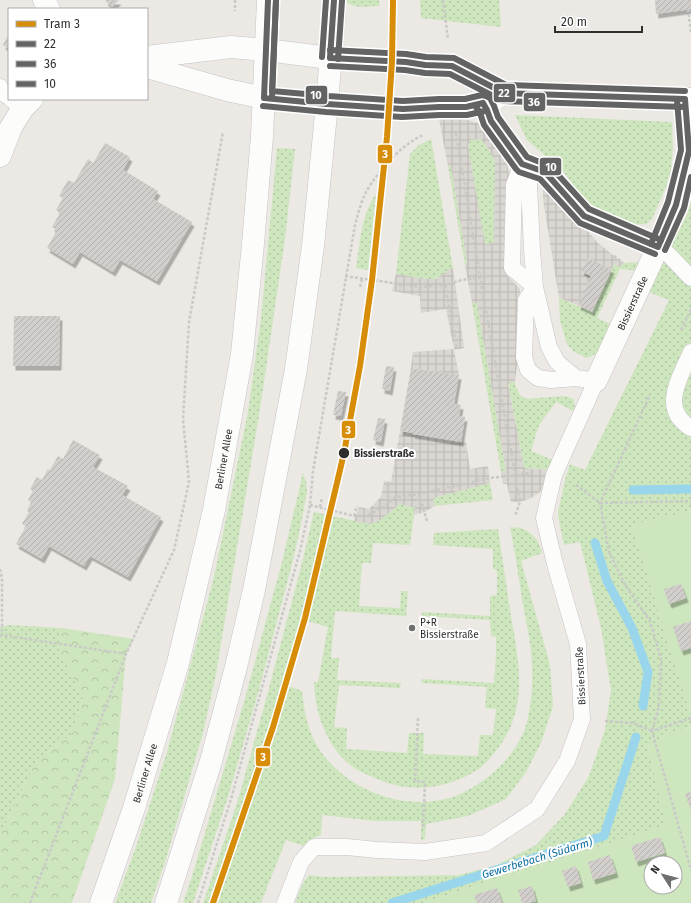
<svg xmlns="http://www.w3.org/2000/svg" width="691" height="903" viewBox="0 0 691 903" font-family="'Fira Sans',sans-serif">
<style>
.grass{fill:url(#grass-dots)}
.forest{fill:url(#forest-crowns)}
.garden{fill:#cee6be;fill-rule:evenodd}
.plaza{fill:url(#plaza-grid);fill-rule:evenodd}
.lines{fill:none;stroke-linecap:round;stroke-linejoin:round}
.stream{stroke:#99d6ec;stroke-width:9}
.building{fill:url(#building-hatch);filter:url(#shadow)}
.service-casing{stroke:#c5c4c5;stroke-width:17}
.minor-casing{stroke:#c5c4c5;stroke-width:23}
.secondary-casing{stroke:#c5c4c5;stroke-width:23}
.path{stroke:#c9c9c8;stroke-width:2.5;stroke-dasharray:3 2;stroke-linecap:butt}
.service{stroke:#fcfcfb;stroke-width:16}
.minor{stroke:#fcfcfb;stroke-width:22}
.secondary{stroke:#fcfcfb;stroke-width:22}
.bus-1-casing{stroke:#fff;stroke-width:9}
.bus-2-casing{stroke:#fff;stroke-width:9}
.bus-3-casing{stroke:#fff;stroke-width:9}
.bus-1{stroke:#646363;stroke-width:6}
.bus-2{stroke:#646363;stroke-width:6}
.bus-3{stroke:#646363;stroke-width:6}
.tram-1-casing{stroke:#fff;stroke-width:9}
.tram-1{stroke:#d78d07;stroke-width:6}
.stop-dot{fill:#2e2e2e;stroke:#fff;stroke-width:1.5}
.poi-dot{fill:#706f6e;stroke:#fff;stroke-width:1.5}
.labels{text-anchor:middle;stroke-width:4;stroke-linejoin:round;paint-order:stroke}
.street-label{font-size:10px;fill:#2e2e2e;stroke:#fff}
.stop-label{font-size:10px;font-weight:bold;fill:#2e2e2e;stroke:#fff;text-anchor:start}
.poi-label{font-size:10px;fill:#2e2e2e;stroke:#fff;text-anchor:start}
.water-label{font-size:11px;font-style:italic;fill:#0d6fa3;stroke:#fff}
.line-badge{stroke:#fff;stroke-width:1.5}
.badge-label{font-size:11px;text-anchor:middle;font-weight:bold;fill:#fff}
</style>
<defs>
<pattern id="grass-dots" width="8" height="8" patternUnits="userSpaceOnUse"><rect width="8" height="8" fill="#cee6be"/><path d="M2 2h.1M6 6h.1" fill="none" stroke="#b1c6a4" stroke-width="1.8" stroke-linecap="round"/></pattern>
<pattern id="forest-crowns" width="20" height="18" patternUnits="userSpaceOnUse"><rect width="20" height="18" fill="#cee6be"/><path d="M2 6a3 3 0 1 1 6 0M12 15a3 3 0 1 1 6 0" fill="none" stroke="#b1c6a4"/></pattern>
<pattern id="plaza-grid" width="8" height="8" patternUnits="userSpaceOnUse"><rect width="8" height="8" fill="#dad6d2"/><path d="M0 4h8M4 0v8" fill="none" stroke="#bbb8b5"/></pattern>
<pattern id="building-hatch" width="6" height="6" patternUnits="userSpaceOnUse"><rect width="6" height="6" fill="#d1cecb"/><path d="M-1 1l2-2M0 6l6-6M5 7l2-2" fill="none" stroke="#b4b1af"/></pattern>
<filter id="shadow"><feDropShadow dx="2.5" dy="4.5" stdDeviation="0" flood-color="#0004"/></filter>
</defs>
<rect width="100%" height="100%" fill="#ece8e4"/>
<!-- grass -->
<path class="grass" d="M345 0H379V6C368 6 352 10 345 0Z
M420 0H499L501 27 421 18Z
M515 115 672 122 673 149 671 170 666 187 652 219 646 224 634 225 618 220 596 209 583 198 563 171 527 140Z
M431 139 453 268C446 271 442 276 437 278 428 282 405 275 396 274L410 154 419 145Z
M481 139 490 151 495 162V175L494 243 484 245 468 146 470 140Z
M277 148 295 149 285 239 260 409 216 674 203 733 166 859 151 903H115L136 847 167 752 214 577 248 412 261 319Z
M448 166 451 167 467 262 465 265Z
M376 194 368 270 356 268C360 243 361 215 376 194Z
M691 201V511L632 525 689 709 691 721V727L663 736 661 740 648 746 666 825 423 903H295C299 893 302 883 309 875L325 877 459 875 497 865 536 845 565 814 589 776 605 730 611 690 601 628 580 542 564 545 560 526 558 513 565 480 570 464 585 470 669 300 649 292 688 212Z
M644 262 640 271 620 269 597 318 615 326C607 340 603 353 586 358L573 351 567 344 560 321 559 298 592 312 612 269 614 264 620 267 623 263Z
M472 303H477L506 471 501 472Z
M515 381 516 387 520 395 527 399 564 396 574 399 575 412 556 402 539 425 531 451 553 460 550 470 529 468H524L508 383Z
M303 473 306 482 307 492 300 529 292 564 259 690 228 797 194 900 193 903H183L193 873 244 702 282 562Z
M490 483 493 500 434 506 433 498Z
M400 503 415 508 410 545 373 543 371 563H362L359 606 400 608 401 591H408L406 616 335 611 331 658H339L337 680 401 683 400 688 339 685 334 727 347 728 346 749 407 753 409 733H424L423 754 478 756 480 735H493L496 709 485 708 487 687 421 683 422 679 494 683 496 654V637L491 636 490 620 422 616V612L490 616V596L497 595V570L493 569V549L433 545 434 533 498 529C502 556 506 583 510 610 516 647 526 687 512 723 509 732 504 739 499 747 493 754 487 763 479 769 455 785 420 793 392 784 386 783 380 780 375 778 368 775 360 772 353 767 327 748 315 714 314 682H318L328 627 307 621 288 686 302 691C304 709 307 728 316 744 336 779 379 802 420 802 431 802 442 800 453 797 465 793 476 785 487 778 505 764 521 744 527 722 531 705 533 686 532 668 532 647 527 626 523 605 519 579 515 553 510 527 514 528 517 527 520 528 532 531 540 542 542 553L521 561 550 665 553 706 541 743 526 772 506 799 468 816 426 824 425 839 421 840V821H375L322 815 321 835 307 841 304 846 286 840 261 903H203L238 800 268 692 301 567 314 512 370 524 380 520Z
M9 625 62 628 59 648 83 698 72 734 37 760 0 835V627Z"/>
<!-- forest -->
<path class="forest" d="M62 628 134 639 126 654 115 779 72 903H0V835L37 760 72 734 83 699 59 648Z"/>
<!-- garden -->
<path class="garden" d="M691 511V721L689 709 632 525Z
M691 727V903H423L666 825 648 746 661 740 663 736ZM651 863H675V887H651Z"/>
<!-- plaza -->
<path class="plaza" d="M461 118 480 124 491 135 501 147 507 162 509 175 507 275 520 289 517 366 515 381 508 384 524 468 550 470 546 482 540 492 531 498 520 502H511L507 484H503L501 472 506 471 477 303H472L465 265 467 262 451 167 448 166 439 119H456ZM481 139 490 151 495 162V175L494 243 485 244 468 146 470 140Z
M543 177 591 235 598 243 623 263 620 267 614 264 612 269 588 258 581 271 591 276 578 305 559 298 543 199Z
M453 268 464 348 454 350 459 375 411 368 413 352 454 349 446 309 421 313 420 296 392 291 396 274 425 279H436L448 270Z
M400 431 413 433V434L466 442 470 469 488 466 490 483 433 498 434 506 425 512 414 515 415 508 400 504 380 520 370 524 354 521 359 507 369 509 381 497 384 481 391 482Z"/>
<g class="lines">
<!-- stream -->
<path class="stream" d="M633 490 691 489
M595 543 607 581 632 628 648 672 643 706
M392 903 604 836 636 737"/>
</g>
<!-- building -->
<path class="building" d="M105 0H119L112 7Z
M655 0H691V9L656 14Z
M9 34V48L3 45Z
M105 143 130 157 123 170 158 191 153 199 192 222 157 281 120 260 113 272 80 252 73 264 47 248 57 230 52 227 60 213 56 210 63 198 59 196 68 180 74 183 88 159 93 163Z
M588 258 612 269 592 312 578 305 591 276 581 271Z
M14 316H60L59 366H13Z
M386 366 394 367 390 391 382 389Z
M411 368 459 375 454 404 461 405 459 416 465 417 461 442 412 434 413 433 400 431Z
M338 391 346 392 341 416 333 415Z
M378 418 385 419 381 442 373 440Z
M73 440 100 455 93 467 128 486 122 495 161 517 128 577 90 556 84 566 49 546 42 559 16 544 26 526 22 524 29 512 27 511 31 502 28 500 33 491 30 489 37 477 42 480 48 469 50 470 58 456 63 459Z
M681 584 686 598 669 604 664 589Z
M691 621V648L681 651 673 627Z
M691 792V810L685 794Z
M660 837 665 853 636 862 631 846Z
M610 855 616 873 593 880 588 862Z
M576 866 581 883 568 887 562 871Z
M532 886 536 901 529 903H522L518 890Z
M497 888 502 903H477L474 895Z"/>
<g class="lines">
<!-- service casing -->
<g class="service-casing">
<path id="service" d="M0 87 1 92 9 97
M11 99 23 108
M483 103 487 110 491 121 522 164 545 172 584 216 658 247 668 254 691 278
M522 164 514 185 512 268 535 287 549 347 557 362 576 378
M691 352C680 378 659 409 691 428
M285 903 301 862 314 847H347L377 850 425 852 486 843 537 809 567 761 582 719 578 644 555 564 544 518 554 475 596 381 576 378 551 380 538 378 528 370 524 357 526 300 535 287 532 250 529 184 522 164"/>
</g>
<!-- minor casing -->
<g class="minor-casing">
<g id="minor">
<path d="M44 0 49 9"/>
<path d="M147 57 231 47 266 50"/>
<path d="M330 58 406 62 425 65 452 66 504 93 691 99"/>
<path d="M147 67 227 90 264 98"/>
<path d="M327 104 403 109 439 107H466L483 103 495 99 504 93"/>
<path d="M0 156 11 127 23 108 32 99"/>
<path id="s1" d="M596 381 658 247 676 205 689 151 685 99"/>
</g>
</g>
<!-- secondary casing -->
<g class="secondary-casing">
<g id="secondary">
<path d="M266 50 330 58"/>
<path d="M264 98 327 104"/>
<path id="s2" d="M101 903 134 808 178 663 214 510 242 354 253 244 262 136 268 0"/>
<path d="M166 903 211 761 236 667 254 590 296 369 313 246 327 104 334 16V0"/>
</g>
</g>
<!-- path -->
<path class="path" d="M235 0V11
M443 0 448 39
M688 9 691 33
M456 133 480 277 520 502 515 516
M614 256 623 263
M345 276 420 287 445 285 462 280 491 276
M445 285 457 349
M360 287 362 279
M420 287V296
M499 288 501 303
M400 292 401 283
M681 330 691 309
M476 468 478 481
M388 482V503
M576 485 600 503 691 501
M419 494 427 521
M310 505 354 516H366L382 508 396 497 419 494 490 478 531 473
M320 507 322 498
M354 516 357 506
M0 569 2 579V635
M0 636 2 635 126 654
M418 718 415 781 425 782 423 829
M691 718 652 731 691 870
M605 721 633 723 652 731 659 706 661 659 650 621 625 585 609 552 600 503 650 395
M30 903 126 654 174 550 189 482 183 419 189 322 223 132
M198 903 231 799 300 551 310 505 313 471 355 225C358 214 361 202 366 192 378 171 401 145 423 135"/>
<!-- service -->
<use href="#service" class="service"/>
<!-- minor -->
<use href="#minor" class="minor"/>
<!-- secondary -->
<use href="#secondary" class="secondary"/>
<!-- bus-1 casing -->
<g class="bus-1-casing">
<path id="bus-1" d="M330 58 406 62 425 65 452 66 504 93 685 99
M330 58 334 0
M264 98 327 104 403 109 439 107H466L483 103
M264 98 268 0
M483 103 487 110 491 121 522 164 545 172 584 216 658 247
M658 247 676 205 689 151 685 99"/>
</g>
<!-- bus-2 casing -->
<g class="bus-2-casing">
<path id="bus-2" d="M338 59 342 1
M330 66 405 70 425 73 450 74 503 101 685 107
M272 98 276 0
M263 106 326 112 402 117 439 115H467L485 111
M476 107 480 113 484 125 516 169 519 172 540 179 580 223 655 254
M665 250 684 208 691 177"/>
</g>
<!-- bus-3 casing -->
<g class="bus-3-casing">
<path id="bus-3" d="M276 0 272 91 328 96 403 101 439 99H465L482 95 486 96 490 98 494 106 498 117 527 157 550 166 589 209 661 240
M330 50 406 54 426 57 454 58 506 85 685 91
M322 57 326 0
M651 244 668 202 681 150 677 100"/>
</g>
<!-- bus-1 -->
<use href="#bus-1" class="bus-1"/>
<!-- bus-2 -->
<use href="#bus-2" class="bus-2"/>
<!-- bus-3 -->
<use href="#bus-3" class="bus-3"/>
<!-- tram-1 casing -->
<g class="tram-1-casing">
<path id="tram-1" d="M213 903 273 727 305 618 344 453 360 366 372 280 387 137 392 61 393 0"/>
</g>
<!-- tram-1 -->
<use href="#tram-1" class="tram-1"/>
</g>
<!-- markers -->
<circle class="stop-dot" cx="344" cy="453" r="6"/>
<circle class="poi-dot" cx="412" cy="628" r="4"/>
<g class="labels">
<!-- street labels -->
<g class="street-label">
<text dy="4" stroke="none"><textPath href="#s1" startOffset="86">Bissierstraße</textPath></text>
<text dy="4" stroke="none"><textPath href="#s2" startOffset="461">Berliner Allee</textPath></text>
<text transform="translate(580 676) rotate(-93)" y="4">Bissierstraße</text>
<text dy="4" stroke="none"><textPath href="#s2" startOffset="137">Berliner Allee</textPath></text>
</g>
<!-- stop labels -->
<g class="stop-label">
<text x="354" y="457">Bissierstraße</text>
</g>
<!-- poi labels -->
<g class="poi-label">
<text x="420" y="626">P+R<tspan x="420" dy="12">Bissierstraße</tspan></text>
</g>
<!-- water labels -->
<g class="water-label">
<text transform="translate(537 858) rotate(-17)" y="4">Gewerbebach (Südarm)</text>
</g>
</g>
<g class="line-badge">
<rect x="493" y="83" width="23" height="20" rx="4" fill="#646363"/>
<rect x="305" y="85" width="23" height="20" rx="4" fill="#646363"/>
<rect x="523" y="92" width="23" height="20" rx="4" fill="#646363"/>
<rect x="377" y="144" width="16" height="20" rx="4" fill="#d78d07"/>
<rect x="539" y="157" width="23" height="19" rx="4" fill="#646363"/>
<rect x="341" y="420" width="15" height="19" rx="4" fill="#d78d07"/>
<rect x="255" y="747" width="16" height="20" rx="4" fill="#d78d07"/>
</g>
<g class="badge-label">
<text x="504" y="97">22</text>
<text x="316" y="99">10</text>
<text x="534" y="106">36</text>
<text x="385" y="158">3</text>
<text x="551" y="171">10</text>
<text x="348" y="434">3</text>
<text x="263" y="761">3</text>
</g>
<!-- legend -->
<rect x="8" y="8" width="140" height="92" fill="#ffffff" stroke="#ababab"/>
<rect x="16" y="21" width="20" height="6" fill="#d78d07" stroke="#ababab"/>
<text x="44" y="28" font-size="12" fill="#2e2e2e">Tram 3</text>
<rect x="16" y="41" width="20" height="6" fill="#646363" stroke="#ababab"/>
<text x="44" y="48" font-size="12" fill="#2e2e2e">22</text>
<rect x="16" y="61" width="20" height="6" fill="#646363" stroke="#ababab"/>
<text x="44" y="68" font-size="12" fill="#2e2e2e">36</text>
<rect x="16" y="81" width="20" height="6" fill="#646363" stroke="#ababab"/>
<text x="44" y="88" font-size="12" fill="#2e2e2e">10</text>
<!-- north arrow -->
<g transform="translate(663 875) rotate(306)"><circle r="19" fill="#ffffff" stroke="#ababab"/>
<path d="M0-3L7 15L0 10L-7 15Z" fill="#706f6e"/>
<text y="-6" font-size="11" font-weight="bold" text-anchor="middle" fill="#2e2e2e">N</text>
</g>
<!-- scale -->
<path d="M555 26v6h87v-6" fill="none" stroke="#2e2e2e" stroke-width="2"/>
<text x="561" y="26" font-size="12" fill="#2e2e2e" stroke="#ffffff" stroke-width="3" paint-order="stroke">20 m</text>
</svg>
